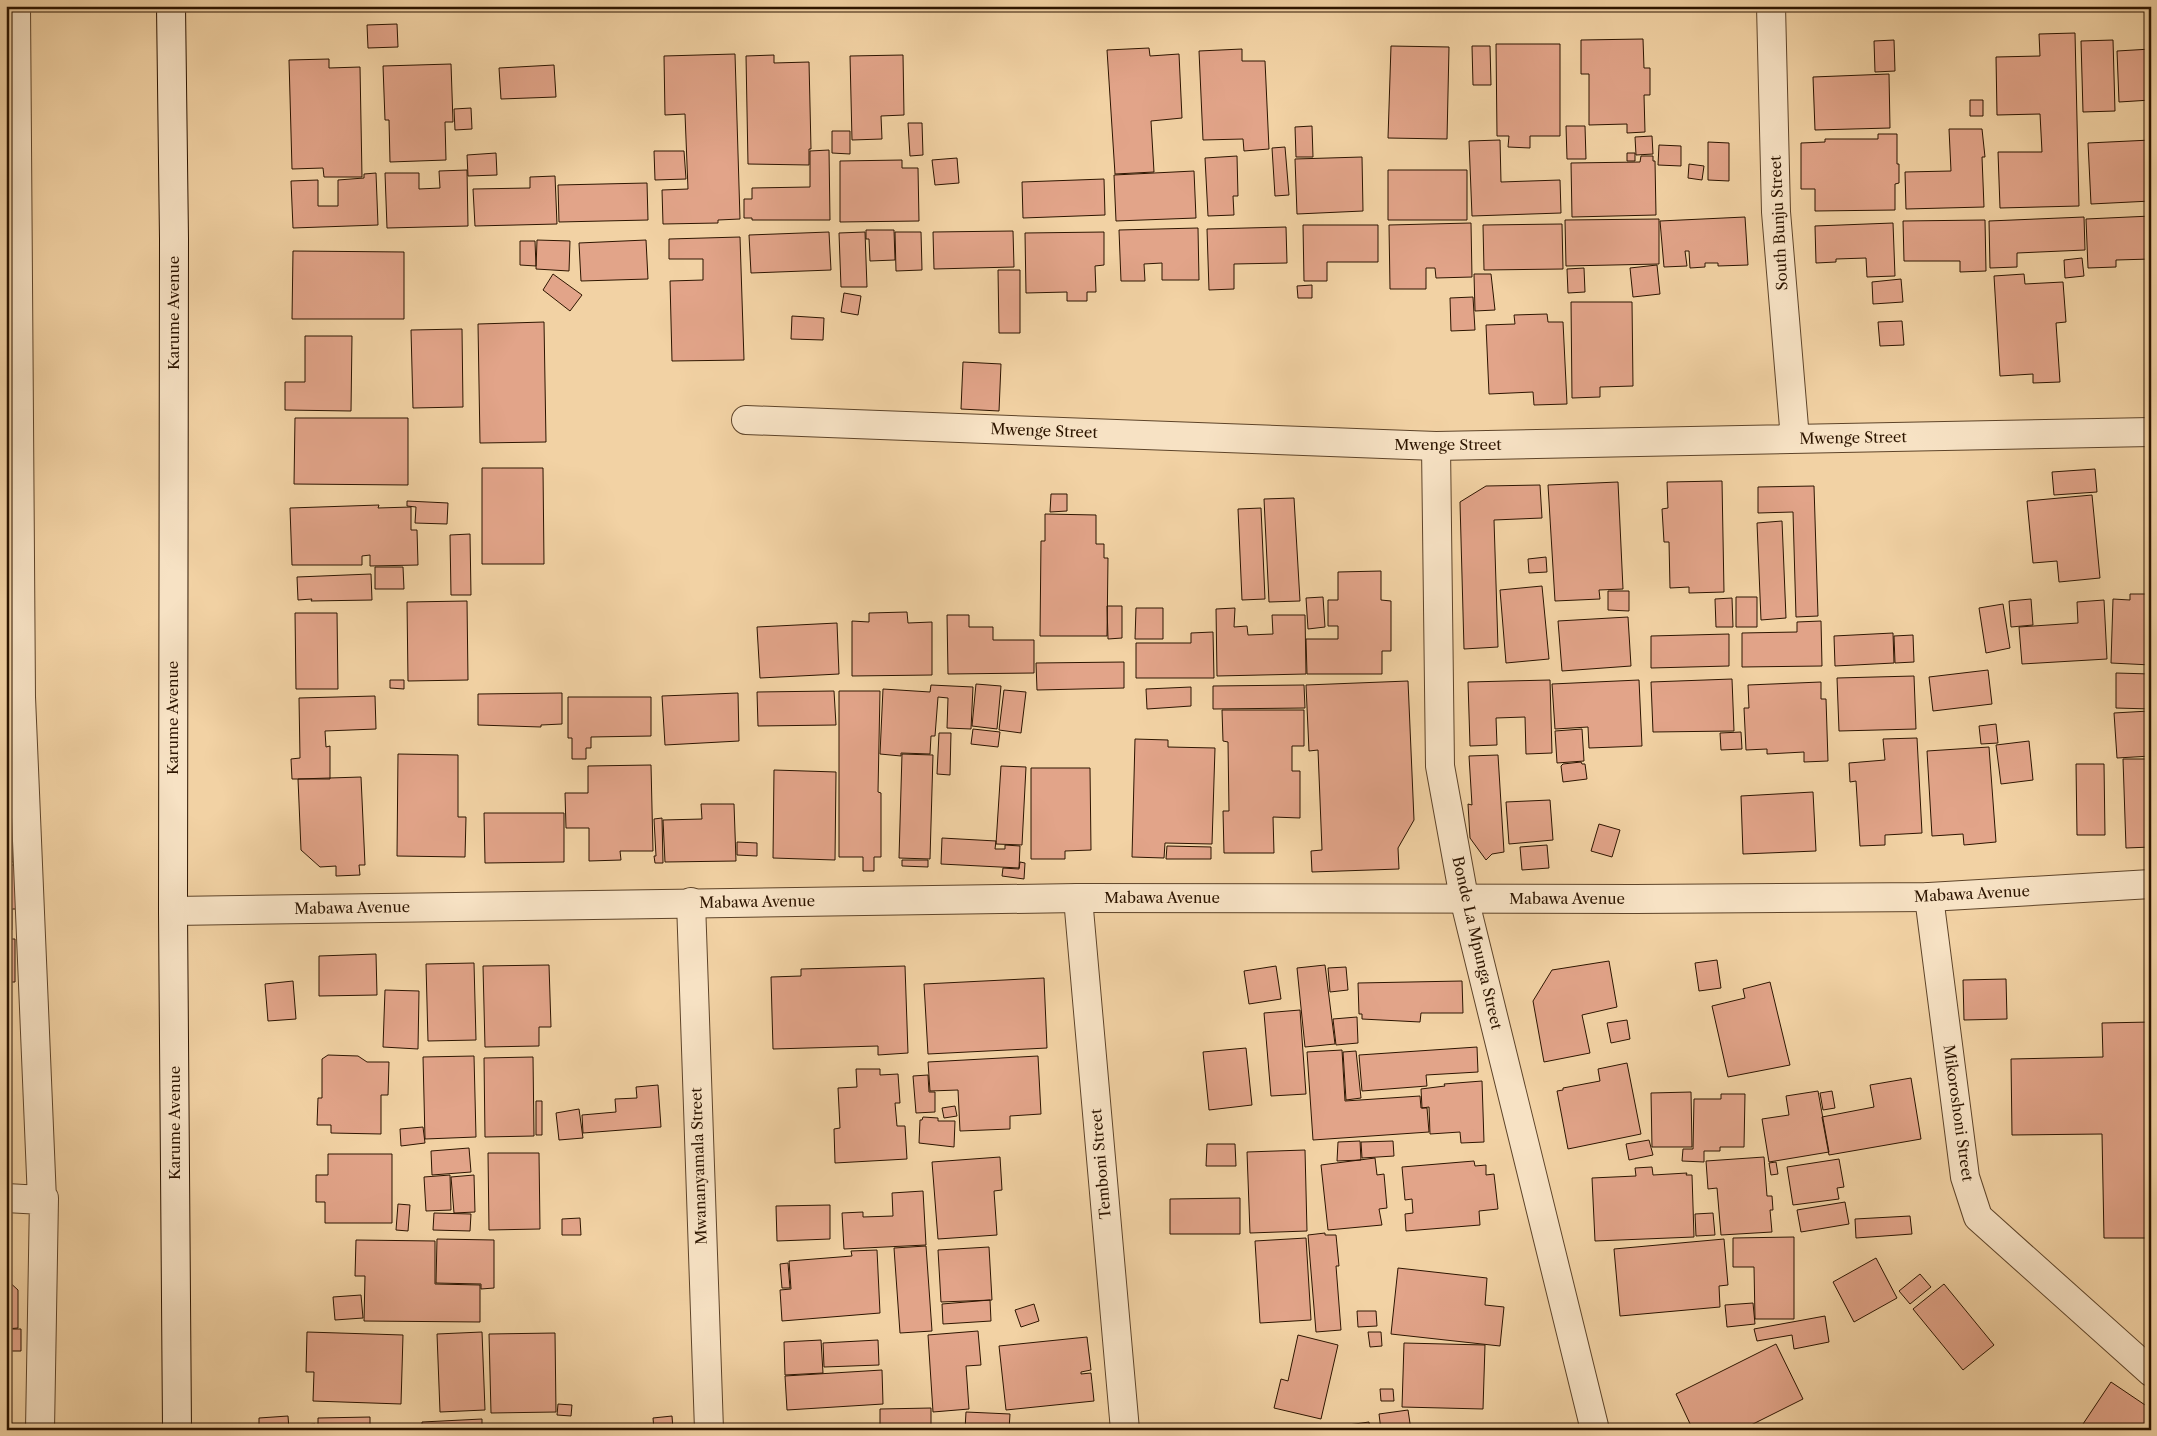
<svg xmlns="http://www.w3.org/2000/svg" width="2157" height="1436" viewBox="0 0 2157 1436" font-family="'Libre Caslon Text',serif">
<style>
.building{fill:#e2a489;stroke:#2d1500}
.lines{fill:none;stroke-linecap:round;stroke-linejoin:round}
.minor-casing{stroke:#5e4429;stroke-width:30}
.tertiary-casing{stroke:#5e4429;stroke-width:30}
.secondary-casing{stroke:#2d1500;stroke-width:30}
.minor{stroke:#f7e2c4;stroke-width:28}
.tertiary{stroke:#f7e2c4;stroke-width:28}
.secondary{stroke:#f7e2c4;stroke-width:28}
.labels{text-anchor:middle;stroke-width:5;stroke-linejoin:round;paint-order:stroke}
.street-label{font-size:15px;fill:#2d1500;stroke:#f7e2c4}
</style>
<rect width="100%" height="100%" fill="#f2d2a4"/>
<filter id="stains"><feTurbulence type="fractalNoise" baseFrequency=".004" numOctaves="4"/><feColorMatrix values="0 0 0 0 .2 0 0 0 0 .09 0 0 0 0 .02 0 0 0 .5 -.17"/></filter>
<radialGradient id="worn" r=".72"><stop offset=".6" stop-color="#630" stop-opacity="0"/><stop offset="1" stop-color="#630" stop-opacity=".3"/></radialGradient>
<!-- building -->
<path class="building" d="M397 24 398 47 368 48 367 25Z
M2075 33 2079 206 2000 208 1998 152H2042L2040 114 1997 115 1996 57 2040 56 2039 34Z
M1643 39 1644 68H1650V95H1644L1645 132 1627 133V124L1589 125V74H1581V40Z
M1894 40 1895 71 1875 72 1874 41Z
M2113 40 2115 111 2083 112 2081 41Z
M1496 44H1560V136H1530V148L1508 147 1509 136H1497Z
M1391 46 1449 47 1447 139 1388 138Z
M1472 46H1490L1491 85H1473Z
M1149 48 1150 56 1179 54 1182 118 1151 121 1154 172 1115 174 1107 50Z
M1242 49V61H1265L1269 149 1244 151 1243 139 1203 140 1199 51Z
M2151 49V100L2119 102 2117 51Z
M735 54 740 219 718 220V223L663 224 662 190 688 189 685 114 665 115 664 56Z
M774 55V63L809 62 811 149H809V165L748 164 746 56Z
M903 55 904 115 881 116 882 139 852 140 850 56Z
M329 59V68L360 67 362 177H324L323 168 292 169 289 60Z
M451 64 453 122H445L446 160 390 162 389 120H385L383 66Z
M554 65 556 97 501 99 499 68Z
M1889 74 1890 128 1815 130 1813 77Z
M1970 100H1983V116H1970Z
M471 108 472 129 455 130 454 109Z
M908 123H922L923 155 910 156Z
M1312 126 1313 157H1296L1295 127Z
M1566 126H1585L1586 159H1567Z
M1949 129H1982L1985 157H1982L1984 207 1906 209 1905 172 1951 171Z
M832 131H850V154L832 153Z
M1878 134H1897V164H1899V183L1895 184V210L1815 211V189H1801V143L1825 142V139H1878Z
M1652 136 1653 154 1636 155 1635 137Z
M1500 140 1501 182 1560 180 1561 213 1472 216 1469 141Z
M2151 140V201L2091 204 2088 143Z
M1708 142 1729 143V181L1708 180Z
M1659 145 1681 146V166L1658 165Z
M1285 147 1289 195 1275 196 1272 148Z
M829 150 830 220H752V218H744V199H752V188L810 187V151Z
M654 151H684L686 179 655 180Z
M496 153 497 175 468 176 467 155Z
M1627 153H1635V161H1627Z
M1237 156 1238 196H1233L1234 215 1208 216 1205 158Z
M1641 156H1653V161H1655L1656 215 1572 217 1571 163 1640 162Z
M1362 157 1363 211 1297 214 1295 159Z
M957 158 959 183 935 185 932 160Z
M902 160V168H918L919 221 840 222V161Z
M1689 164 1704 166 1702 180 1688 178Z
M467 170 468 226 387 228 385 173H419V189L440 188 439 171Z
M1388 170H1467V220H1388Z
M1194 171 1196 218 1116 221 1114 175Z
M376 173 378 225 293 228 291 181 318 180V206H338V180L364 178V174Z
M555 176 557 224 475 226 473 189 530 188V177Z
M1104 179 1105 215 1023 218 1022 182Z
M647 183 648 220 559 222 558 185Z
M2151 216V259L2116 260V267L2088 268 2086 219Z
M1745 217 1748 265 1718 266V263H1705V267L1690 268 1689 251H1685L1687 266 1664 267 1660 221Z
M2084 217 2085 250 2017 253V267L1990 268 1989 221Z
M1659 219V264L1566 266 1565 220Z
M1985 220 1986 271 1960 272V261H1904L1903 221Z
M1471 223 1472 277 1436 278 1435 268H1426V289H1390L1389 225Z
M1893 223 1895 276 1867 277 1866 258 1836 259V262L1816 263 1815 226Z
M1562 224 1563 269 1484 270 1483 225Z
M1303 225H1378V262H1327V281H1304Z
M1286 227 1287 263 1234 264V289L1209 290 1207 229Z
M1198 228 1199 280H1162V263L1144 264 1145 281H1121L1119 230Z
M866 230H894L895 260 870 261 869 239H866Z
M1013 231 1014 267 934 269 933 232Z
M829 232 831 270 751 273 749 235Z
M865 232 867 287H841L839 233Z
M895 232H921L922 270 896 271Z
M1104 232V265L1095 266 1096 292H1087V301H1067V292L1026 293 1025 233Z
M740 237 744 360 672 361 670 281 703 280V259H669V239Z
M537 240 570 241 569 271 536 269Z
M646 240 648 279 581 281 579 243Z
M520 241H535L536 266 520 265Z
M293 251 404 252V319H292Z
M2082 258 2084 276 2065 278 2064 260Z
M1657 265 1660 294 1633 297 1630 268Z
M1584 268 1585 292 1568 293 1567 269Z
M998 270H1020V333H999Z
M553 274 582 295 570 311 543 290Z
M1474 274H1491L1495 310 1475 311Z
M2024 274 2025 284 2063 282 2066 322 2056 323 2060 382 2033 383V374L2000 376 1994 276Z
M1901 279 1903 302 1873 304 1872 282Z
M1312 285V298H1298L1297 286Z
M844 293 861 296 858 315 841 312Z
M1473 297 1475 330 1451 331 1450 298Z
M1571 302H1632L1633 386 1600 387V397L1572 398Z
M1547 314 1548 322H1563L1567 404 1534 405 1533 392 1489 394 1486 325 1515 324 1514 315Z
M792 316 824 318 823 340 791 339Z
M1902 321 1904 345 1880 346 1878 322Z
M544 322 546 442 480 443 478 324Z
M462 329 463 407 413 408 411 330Z
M305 336H352L351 411 285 410V382H305Z
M963 362 1001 364 999 411 961 409Z
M295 418H408V485L294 484Z
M482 468H543L544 564H482Z
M2095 469 2097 492 2054 495 2052 472Z
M1722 481 1724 592 1689 593V587L1670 588 1669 542H1664L1662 509 1668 508 1667 482Z
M1618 482 1623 589 1599 590 1600 599 1555 601 1548 485Z
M1540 485 1542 518 1494 520 1498 647 1464 649 1460 502 1486 486Z
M1814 486 1818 616 1796 617 1793 512 1758 513V487Z
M1051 494H1067V511L1050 512Z
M2092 495 2100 578 2059 582 2057 561 2033 563 2027 501Z
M1294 498 1300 601 1269 602 1264 499Z
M407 501 448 503 447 524 415 523 416 507 407 506Z
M379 505 378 508 411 507V530H417L418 565 370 566V555L362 556V565H292L290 508Z
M1261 508 1265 599 1242 600 1238 509Z
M1045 514 1096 515V544H1104V558H1108L1107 636H1040L1041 541H1045Z
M1782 521 1786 618 1761 620 1757 523Z
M470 534 471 595H451L450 535Z
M1546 557 1547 572 1529 573 1528 559Z
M375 567H403L404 589H375Z
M1381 571V600L1391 601V651H1382V674H1307L1306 639H1338V626H1328V600H1338V572Z
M371 574 372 600 311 601 312 599 298 600 297 577Z
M1542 586 1549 659 1506 663 1500 590Z
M1608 591H1629V611L1608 610Z
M2130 594H2151V665L2111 663 2113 599 2130 600Z
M1323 597 1325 627 1308 629 1306 598Z
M1736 597H1757V627H1736Z
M1732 598 1733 627H1716L1715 599Z
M2031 599 2033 625 2011 627 2009 601Z
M2104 600 2107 659 2022 664 2019 627 2078 623 2077 602Z
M467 601 468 680 408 681 407 602Z
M2003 604 2010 648 1986 653 1979 608Z
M1107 606H1122V638L1108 639Z
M1136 608H1163V639H1135Z
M1235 608 1234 627 1247 626 1248 635 1273 634 1272 615H1305L1306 674 1217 676 1216 609Z
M907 612 908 623 932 622V675L852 676V621L869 622V613Z
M295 613H337L338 689H296Z
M947 615H969V627H993V640H1034V673L948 674Z
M1628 617 1631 666 1562 671 1558 621Z
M1821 621 1822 666 1742 667V633L1797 632V622Z
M837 623 839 674 760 678 757 627Z
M1213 632 1214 678H1136V643H1191V633Z
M1893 633 1894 663 1835 666 1834 636Z
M1729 634V666L1651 668V636Z
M1913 635 1914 662 1895 663 1894 636Z
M1124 662V688L1037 690 1036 663Z
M1988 670 1992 704 1933 711 1929 677Z
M2116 673 2151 674V709L2116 708Z
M1914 676 1916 729 1839 731 1837 678Z
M1732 679 1734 731 1653 732 1651 682Z
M390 680H404V689L390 688Z
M1550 680 1552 753 1526 754 1525 717 1496 718 1497 745 1470 746 1468 682Z
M1639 680 1642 746 1589 748 1588 727 1555 729 1552 684Z
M1408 681 1414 820 1398 848 1399 869 1312 872 1311 851 1322 850 1318 750 1309 751 1306 685Z
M1821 682V699H1826L1828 761 1804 762V752L1767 754V749L1746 750 1744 708H1749L1748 685Z
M976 684 1001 686 997 729 972 726Z
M931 685 973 687 971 729 947 728 948 698 938 697 935 736H931L930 754 901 753V756L880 754 883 689 930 692Z
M1304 685 1305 708 1213 709V686Z
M1191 687V706L1147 709 1146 689Z
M1004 690 1026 692 1021 733 999 730Z
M834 691 836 725 758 726 757 692Z
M839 691H880L878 792 881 793V857H874V871H863V857H839Z
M562 693V724L541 725V727L478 725V694Z
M738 693 739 741 665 745 662 696Z
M375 696 376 729 325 731 326 747 330 746V779H292L291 759 300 758 299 698Z
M568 697H651V736L591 737V748H586V759H572V738H568Z
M1222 710H1304V746H1292V771H1300V818L1273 817 1274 853H1224L1223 811H1229L1228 742 1223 741Z
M2149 711 2151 756 2117 758 2114 713Z
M1996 724 1998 743 1981 744 1979 726Z
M973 729 1000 732 998 747 971 744Z
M1582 729 1584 761 1557 763 1555 731Z
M1741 732 1742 749 1721 750 1720 733Z
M939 733H951L950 775 937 774Z
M1917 738 1922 833 1885 835V845L1860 846 1856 781 1850 782 1849 763 1885 760 1883 739Z
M1135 739 1168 740V747L1215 748 1212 844 1165 843 1164 858 1132 857Z
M2029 741 2033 780 2001 784 1996 745Z
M1989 747 1996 842 1964 845 1963 834 1932 836 1927 751Z
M398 754 458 755V817H466L465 857 397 856Z
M902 754 933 755 930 859 899 858Z
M1498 755 1504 852 1492 854 1486 860 1470 838 1468 804 1472 805 1469 756Z
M2123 759H2151V847L2126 848Z
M1581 762 1582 764H1585L1587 779 1563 782 1561 766 1563 764Z
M2076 764H2104L2105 835H2077Z
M651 765 653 851H620L621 860 589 861V828H566L565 793H588V766Z
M1001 766 1026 767 1022 845 996 844Z
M1031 768H1090L1091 850 1065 851V859H1031Z
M774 770 836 772 835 860 773 858Z
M361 777 365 865H359L360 875 336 876V866L320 867 301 850 298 779Z
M6 780H19L13 804V862H6Z
M1813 792 1816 851 1743 854 1741 796Z
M1550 800 1553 840 1509 844 1506 802Z
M701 804H734L736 861 665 862 663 820 702 819Z
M484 813H564V862L485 863Z
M662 818 663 863H655L654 856H656L654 819Z
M1599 824 1620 830 1612 857 1591 851Z
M942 838 996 841 995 849H1005V845L1020 846 1019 868 941 864Z
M737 842 757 843V856L737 855Z
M1547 845 1549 868 1522 870 1520 847Z
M1167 846 1211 847V859H1166Z
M902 860H928V867L902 866Z
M1020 862 1025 863 1024 879 1002 876 1003 868 1019 869Z
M6 865H18V909H12V930H6Z
M6 939H15V982H6Z
M376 954 377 995 319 996V956Z
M1717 960 1721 988 1699 991 1695 963Z
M1609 961 1617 1007 1582 1015 1590 1053 1544 1062 1533 1001 1552 970Z
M474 963 476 1040 428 1041 426 964Z
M549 965 551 1027H539V1046L485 1047 483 966Z
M1325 965 1335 1044 1305 1047 1297 968Z
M905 966 908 1053 878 1055V1046L773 1049 771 977 801 976V969Z
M1276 966 1281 999 1249 1004 1244 971Z
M1346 967 1348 990 1330 992 1328 968Z
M1044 978 1047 1048 928 1054 924 984Z
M2006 979 2007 1019 1964 1020 1963 980Z
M293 981 296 1019 268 1021 265 984Z
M1462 981 1463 1013H1421L1420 1022 1362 1019V1014H1359L1358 983Z
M1770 982 1790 1065 1728 1077 1712 1006 1745 998 1743 989Z
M385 990 419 991 418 1049 383 1047Z
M1300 1010 1306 1094 1271 1096 1264 1013Z
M1357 1017 1358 1043 1336 1045 1333 1019Z
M1627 1020 1630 1039 1611 1043 1607 1023Z
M2151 1022V1238H2104L2102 1134 2012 1135 2011 1059 2103 1057 2102 1023Z
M1477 1047 1478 1072 1426 1075 1427 1086 1362 1091 1359 1055Z
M1246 1048 1252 1105 1209 1110 1203 1052Z
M1342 1050 1345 1101 1420 1096 1421 1108H1427L1429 1132 1313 1140 1307 1052Z
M1356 1051 1361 1098 1346 1100 1343 1052Z
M328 1055 358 1056 367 1062H389L388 1095H381V1134L331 1133V1125H317L318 1098H322V1059Z
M474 1056 476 1137 425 1139 423 1057Z
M1038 1056 1041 1114 1010 1116V1129L960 1131 958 1090 930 1091 928 1062Z
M533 1057 534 1136 485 1137 484 1058Z
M1627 1063 1641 1134 1568 1149 1557 1091 1563 1090V1088L1600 1081 1598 1069Z
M856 1069H880V1075L898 1074 900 1103H895L897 1126H905L907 1159 835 1163 834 1129 840 1128 838 1088 857 1087Z
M928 1075 929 1092H935V1112L916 1113 913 1076Z
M1911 1078 1921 1139 1829 1155 1822 1117 1874 1107 1870 1085Z
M1482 1081 1484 1142 1461 1143 1460 1132 1430 1134 1429 1107 1422 1108 1421 1089 1445 1086 1444 1084Z
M658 1085 661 1127 583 1133 582 1115 616 1112 615 1099 637 1098 636 1087Z
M1818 1091 1829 1152 1769 1162 1762 1119 1789 1115 1786 1096Z
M1832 1091 1835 1108 1823 1110 1820 1093Z
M1691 1092 1692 1147H1652L1651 1093Z
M1721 1094H1745L1744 1147H1720V1151H1704V1162L1682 1161 1683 1149H1693L1694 1099H1721Z
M536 1101H542V1135H536Z
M955 1106 957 1116 944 1118 942 1108Z
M579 1109 583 1138 559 1140 556 1113Z
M923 1117 938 1118V1121H955L954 1147 919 1143 920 1120H922Z
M423 1127 425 1143 401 1146 400 1129Z
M1649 1140 1653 1155 1629 1160 1626 1144Z
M1360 1141 1361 1160 1337 1161 1338 1142Z
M1393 1141 1394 1156 1362 1158 1361 1142Z
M1207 1144H1235L1236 1166H1206Z
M469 1148 471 1172 432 1175 431 1151Z
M1305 1150 1307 1231 1250 1233 1247 1152Z
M488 1153H539L540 1229 489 1230Z
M328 1154H392V1223H325V1202H316V1175H328Z
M1000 1157 1002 1190 994 1191 997 1235 938 1239 932 1162Z
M1764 1157 1767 1196H1772L1773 1210H1770L1772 1232 1721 1235 1717 1188 1708 1189 1706 1161Z
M1375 1158 1377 1175 1384 1174 1387 1208 1379 1209 1382 1225 1328 1230 1321 1165Z
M1839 1159 1844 1187 1837 1188 1839 1199 1793 1205 1787 1167Z
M1474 1161 1475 1166 1486 1165V1175L1494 1174 1498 1209 1479 1211 1480 1225 1406 1231 1405 1214 1413 1213 1412 1199 1405 1200 1402 1167Z
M1776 1162 1778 1174 1771 1175 1769 1163Z
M1652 1167 1653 1175 1687 1173 1686 1175H1692L1694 1237 1595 1241 1592 1178 1636 1176 1635 1168Z
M450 1175 451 1210 426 1211 424 1177Z
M474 1175 475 1212 454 1213 451 1177Z
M923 1191 926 1245 844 1249 842 1213 863 1212V1217L893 1216 892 1193Z
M1240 1198V1234H1170V1199Z
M1845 1202 1849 1224 1801 1232 1797 1210Z
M398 1204 410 1205 408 1231 396 1230Z
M830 1205V1239L777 1241 776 1206Z
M434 1213 471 1214 470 1231 433 1230Z
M1713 1213 1715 1235 1696 1236 1695 1214Z
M1910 1216 1912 1234 1856 1238 1855 1219Z
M580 1218 581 1235H562V1219Z
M1325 1233V1235H1336L1339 1266H1336L1341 1330 1316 1332 1308 1235Z
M1794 1237V1319H1755L1754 1267H1733V1238Z
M1306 1238 1311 1320 1260 1323 1255 1241Z
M437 1239 494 1240V1288L481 1289V1284L436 1283Z
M1724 1239 1728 1285 1719 1286 1720 1307 1620 1316 1614 1249Z
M356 1240 435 1241V1284L480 1285V1322L364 1321 365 1276H355Z
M926 1246 932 1331 900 1333 894 1248Z
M989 1247 992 1300 941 1302 938 1250Z
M877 1250 880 1313 782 1321 780 1290 791 1289 789 1261 852 1256 851 1251Z
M1876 1258 1897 1298 1854 1322 1833 1282Z
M788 1263 790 1288H782L780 1264Z
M1398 1268 1487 1278 1485 1305 1504 1307 1500 1346 1391 1334Z
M1920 1274 1931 1287 1910 1304 1899 1291Z
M6 1279 18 1290V1328L6 1329Z
M1944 1284 1994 1345 1963 1370 1913 1309Z
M361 1295 363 1318 335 1320 333 1297Z
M990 1300 991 1321 943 1324 942 1304Z
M1753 1303 1755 1324 1727 1327 1725 1305Z
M1034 1304 1039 1321 1021 1327 1015 1310Z
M1357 1311H1376L1377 1326 1358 1327Z
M1825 1316 1829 1342 1794 1349 1792 1335 1757 1341 1754 1329Z
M6 1329H21V1351H6Z
M978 1331 981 1365 966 1366 969 1409 933 1412 928 1335Z
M307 1332 403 1335 401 1404 313 1401 314 1372H306Z
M482 1332 485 1410 440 1412 437 1334Z
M1368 1332H1381L1382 1346 1370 1347Z
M555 1333 556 1412 491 1413 489 1334Z
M1298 1335 1338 1345 1321 1419 1274 1408 1281 1379 1288 1381Z
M1087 1337 1091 1370 1081 1372V1374L1091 1373 1094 1401 1006 1410 999 1346Z
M821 1340 823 1373 785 1375 784 1342Z
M878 1340 879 1365 824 1367 823 1343Z
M1404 1343 1485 1345 1483 1409 1402 1407Z
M1776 1344 1803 1399 1741 1430H1693L1676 1394Z
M882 1370 883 1404 787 1410 785 1376Z
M2111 1382 2151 1409V1430H2079Z
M1380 1389H1393L1394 1401H1381Z
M558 1404 572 1405 571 1416 557 1415Z
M931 1408V1430H880V1409Z
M1408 1410 1411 1430H1381L1379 1414Z
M966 1412 1010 1414 1009 1430H965Z
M288 1416 289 1430H269L259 1425V1418Z
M672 1416 673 1430H654L653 1418Z
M370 1417V1425H353V1430H318V1418Z
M482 1419V1430H422V1422Z
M1369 1422 1370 1430H1313Z
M315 1424V1430H294L293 1426Z
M651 1425V1430H589V1426Z
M388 1426V1430H355V1427Z"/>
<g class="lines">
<!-- minor casing -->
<g class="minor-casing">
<path id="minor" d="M16 6 21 697 42 1200 44 1198 40 1430
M1771 6 1776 212 1795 439
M746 420 1436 446 2151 432
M1436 446 1440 766 1464 898 1595 1430
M1929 897 1965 1177 1978 1217 2151 1372
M1078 898 1125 1430
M691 902 709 1430
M6 1198 42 1200"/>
</g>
<!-- tertiary casing -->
<g class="tertiary-casing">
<path id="tertiary" d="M173 911 1078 898 1635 899 1929 897 2151 884"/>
</g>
<!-- secondary casing -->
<g class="secondary-casing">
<path id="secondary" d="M171 6 174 239 173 911 177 1430"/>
</g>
<!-- minor -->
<use href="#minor" class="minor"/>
<!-- tertiary -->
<use href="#tertiary" class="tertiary"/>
<!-- secondary -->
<use href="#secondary" class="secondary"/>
</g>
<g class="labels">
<!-- street labels -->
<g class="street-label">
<text transform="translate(1779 223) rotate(-93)" y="5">South Bunju Street</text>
<text transform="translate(174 313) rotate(-90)" y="5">Karume Avenue</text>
<text transform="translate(1044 431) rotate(2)" y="5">Mwenge Street</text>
<text transform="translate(1853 438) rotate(-1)" y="5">Mwenge Street</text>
<text x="1448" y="450">Mwenge Street</text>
<text transform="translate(173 718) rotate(-90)" y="5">Karume Avenue</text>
<text transform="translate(1972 894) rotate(-3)" y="5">Mabawa Avenue</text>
<text x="1162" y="903">Mabawa Avenue</text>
<text x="1567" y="904">Mabawa Avenue</text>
<text transform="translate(757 902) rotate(-1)" y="5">Mabawa Avenue</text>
<text transform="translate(352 908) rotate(-1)" y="5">Mabawa Avenue</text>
<text transform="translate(1477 943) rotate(77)" y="5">Bonde La Mpunga Street</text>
<text transform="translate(1958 1113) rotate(82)" y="5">Mikoroshoni Street</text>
<text transform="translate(175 1123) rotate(-90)" y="5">Karume Avenue</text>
<text transform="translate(1101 1164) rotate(-95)" y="5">Temboni Street</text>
<text transform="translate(699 1166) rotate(-92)" y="5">Mwananyamala Street</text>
</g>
</g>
<!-- margin -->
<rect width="2157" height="1436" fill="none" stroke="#f2d2a4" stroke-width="25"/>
<rect x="8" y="8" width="2142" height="1421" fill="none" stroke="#2d1500" stroke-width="2.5"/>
<rect x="12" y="12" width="2132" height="1411" fill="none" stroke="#2d1500"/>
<rect width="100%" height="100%" filter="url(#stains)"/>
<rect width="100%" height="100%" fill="url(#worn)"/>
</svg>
